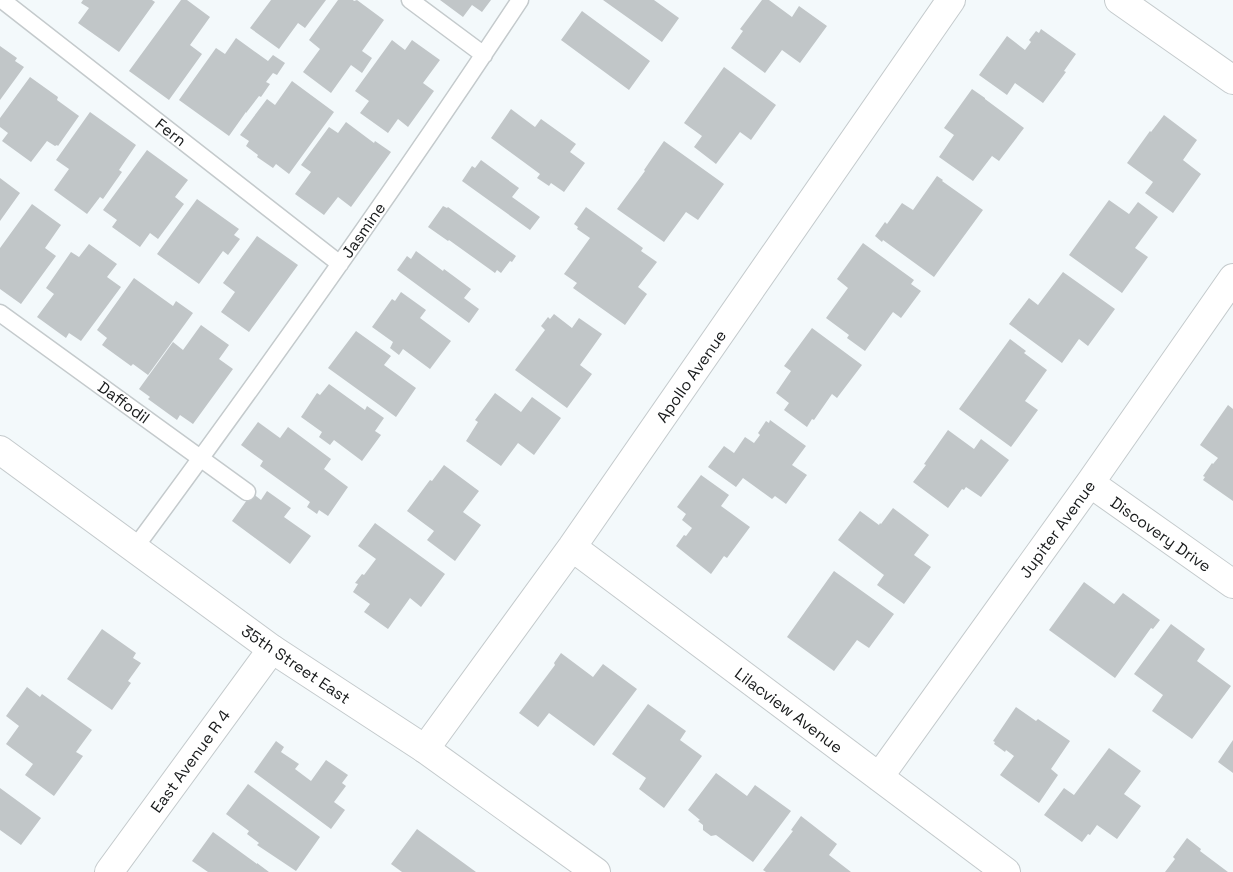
<svg xmlns="http://www.w3.org/2000/svg" width="1233" height="872" viewBox="0 0 1233 872" font-family="'Space Grotesk',sans-serif">
<style>
.building{fill:#c1c6c8}
.lines{fill:none;stroke-linecap:round;stroke-linejoin:round}
.lane-casing{stroke:#c4cacc;stroke-width:19}
.street-casing{stroke:#c4cacc;stroke-width:30}
.secondary-casing{stroke:#c4cacc;stroke-width:30}
.lane{stroke:#fff;stroke-width:16}
.street{stroke:#fff;stroke-width:28}
.secondary{stroke:#fff;stroke-width:28}
.labels{text-anchor:middle;stroke-width:4;stroke-linejoin:round;paint-order:stroke}
.street-label{font-size:16px;fill:#181a1b;stroke:#fff}
</style>
<rect width="100%" height="100%" fill="#f3f9fb"/>
<!-- building -->
<path class="building" d="M83 0H152L155 2 119 52 78 23 89 8 81 3Z
M181 0H187L210 17 190 45 202 54 169 100 129 71Z
M271 0H326L305 28 298 23 279 49 250 28Z
M338 0H353L354 1 357 0 384 20 362 51 372 58 362 73 351 65 331 93 303 72 320 49 309 40Z
M440 0H491L482 12 472 5 463 17Z
M603 0H654L679 18 662 42Z
M762 0H769L792 17 799 6 827 26 800 63 782 50 765 73 731 48 743 31 740 29Z
M582 11 650 61 629 90 561 40Z
M1041 29 1076 54 1064 71 1066 72 1043 103 1015 83 1007 95 979 75 1007 36 1025 50 1031 42 1029 40 1036 31 1039 33Z
M236 38 268 61 273 55 285 63 277 75 273 73 266 82 270 84 261 97 259 96 246 113V112L229 136 179 100 216 48 225 54Z
M392 40 405 50 412 40 440 60 423 83 434 91 408 127 398 119 388 133 360 113 369 101 355 91Z
M0 46 17 58 15 61 24 67 0 100Z
M724 67 776 105 751 140 740 132 716 164 694 147 702 136 684 123Z
M30 77 58 97 57 100 79 116 58 146 57 145 55 146 47 141 31 162 2 141 8 133 0 127V118Z
M292 81 334 112 289 174 276 164 273 168 257 157 258 155 246 146 249 141 240 135 267 99 275 105Z
M972 89 985 98V99L1024 128 999 161 992 156 973 181 939 157 954 135 944 128Z
M511 109 535 127 541 119 576 144 570 152 585 163 564 192 551 183 549 186 537 178 540 174 491 138Z
M90 112 136 145 119 170 122 172 103 199 100 197 87 214 54 190 69 169 56 160Z
M1164 115 1197 140 1183 160 1201 174 1173 213 1145 193 1153 182 1127 163 1150 131 1151 132Z
M346 122 374 143 375 141 391 152 351 207 338 197 324 215 295 194 311 172 301 165 329 127 338 133Z
M664 141 724 184 698 220 686 212 664 242 617 209 645 171 644 170Z
M147 150 188 180 175 197 184 204 158 239 150 233 140 247 112 227 117 220 103 210Z
M481 160 519 188 512 197 540 217 530 230 462 181 472 166 475 168Z
M937 176 943 180 942 181 983 210 934 277 883 240 882 242 875 236 885 222 887 224 902 203 913 210Z
M0 178 20 193 0 221Z
M197 199 239 229 234 235 240 239 228 255 223 251 199 284 157 254Z
M1109 200 1129 214 1138 202 1158 217 1135 248 1148 257 1122 293 1069 255Z
M32 204 61 225 45 248 56 256 21 304 0 289V248Z
M443 206 447 208 448 207 516 256 512 262 510 261 501 273 497 270 495 273 449 240 448 241 428 227Z
M586 207 643 248 641 251 657 262 638 287 647 294 625 325 573 288 577 283 564 274 590 238 577 229 578 227 574 224Z
M257 236 298 265 249 332 221 312 235 292 223 283Z
M863 243 914 280 911 284 921 291 901 318 893 312 865 351 847 338 849 335 826 318 848 288 837 279Z
M89 244 117 264 107 277 121 287 81 341 69 333 66 338 37 317 54 294 46 288 71 252 79 257Z
M416 251 443 271 444 269 471 289 464 298 479 309 469 323 397 270 407 256 411 259Z
M1063 272 1115 309 1088 346 1079 339 1062 363 1009 324 1029 298 1038 305Z
M134 278 173 306 176 301 193 313 148 375 133 364 131 366 102 345 107 338 97 330Z
M401 292 426 310 420 318 451 341 430 369 403 349 399 355 390 348 393 342 372 327 392 299 395 301Z
M554 314 572 328 579 318 602 334 580 365 592 374 567 408 515 370 545 330 541 326 548 317 550 319Z
M201 325 229 345 219 359 233 369 193 424 180 415 177 420 148 399 150 397 139 389 173 342 183 350Z
M812 328 862 365 837 398 832 394 814 420 812 419 807 427 784 410 789 403 776 393 791 371 784 366Z
M356 331 391 356 384 365 416 388 396 417 328 368Z
M1010 339 1026 351 1024 353 1047 370 1025 401 1038 410 1011 447 959 409Z
M329 384 365 410 367 406 384 418 375 431 381 435 362 461 334 440 330 445 319 437 322 432 301 417 317 393 320 395Z
M495 393 521 412 532 397 561 418 534 455 518 443 501 466 466 441 478 422 475 420Z
M1228 405 1233 409V501L1203 480 1205 477 1203 476 1212 463 1213 464 1218 458 1200 445Z
M770 420 806 446 792 465 807 475 786 504 775 496 772 499 743 478 736 487 708 467 724 446 734 453 745 437 754 443 760 435 758 433 766 421 769 423Z
M258 422 280 438 288 427 331 459 324 469 348 487 328 516 319 510 317 514 307 507 310 502 260 466 263 461 241 445Z
M948 430 974 449 981 439 1009 460 981 497 966 487 964 490 962 489 948 508 913 482 926 465 924 464Z
M444 465 479 491 463 512 481 525 455 561 427 540 434 531 407 511 430 480 432 481Z
M701 475 729 495 721 506 750 527 727 558 724 556 711 574 676 546 684 535 686 536 692 528 682 520 686 514 677 507Z
M267 491 291 508 284 517 311 536 290 564 232 521 252 493 261 500Z
M893 508 929 535 914 555 931 567 904 604 877 585 884 575 838 540 860 511 879 525 880 523 881 524Z
M375 523 445 574 421 607 410 598 388 629 364 612 370 604 353 592 358 584 355 583 362 574 364 575 376 559 358 546Z
M834 571 894 614 869 648 857 640 834 671 787 637Z
M1084 582 1114 604 1123 593 1160 620 1153 629 1151 628 1115 678 1049 630Z
M1171 624 1205 649 1197 661 1231 686 1192 739 1152 711 1163 695 1134 674Z
M102 629 136 653 133 658 141 663 128 681 131 683 112 710 67 679Z
M561 653 593 677 603 664 637 689 594 746 549 713 538 727 519 713 555 665 554 663Z
M27 687 40 697 42 694 92 730 76 752 83 756 54 796 25 775 33 764 6 744 19 726 6 716Z
M648 704 686 731 680 740 702 756 664 808 639 789 646 778 612 754Z
M1016 707 1036 721 1038 719 1070 741 1051 769 1058 775 1039 803 1000 775 1014 756 1006 750 1005 752 994 744 995 742 993 741Z
M1233 740V773L1218 762Z
M276 741 284 747 281 752 299 764 295 769 311 781 326 760 348 775 342 783 346 786 334 802 345 810 331 829 254 772Z
M1109 748 1141 771 1124 794 1141 806 1117 839 1097 825 1090 835 1088 834 1082 842 1044 815 1064 788 1074 795Z
M716 773 747 796 755 785 791 811 753 862 716 835 711 836 703 830V825L698 821 700 820 688 810Z
M248 784 320 837 296 871 257 845 259 843 247 834 249 831 226 814Z
M0 788 41 818 21 845 0 830Z
M801 816 837 844 829 855 851 872H766L763 870 793 831 791 830Z
M417 829 476 872H402L391 864Z
M213 832 257 864V863L269 872H208L192 861Z
M1187 838 1201 849 1200 851 1228 872H1165L1175 859 1173 857Z"/>
<g class="lines">
<!-- lane casing -->
<g class="lane-casing">
<path id="lane" d="M2 0 340 264
M410 0 484 55
M0 313 247 492
M134 549C267 369 397 186 520 0"/>
</g>
<!-- street casing -->
<g class="street-casing">
<path id="street" d="M1119 0 1233 80
M1090 483 1233 584
M572 547 1006 872
M425 749 572 547 951 0
M879 777 1090 483 1233 278
M109 872 272 649"/>
</g>
<!-- secondary casing -->
<g class="secondary-casing">
<path id="secondary" d="M0 450 272 649 425 749 596 872"/>
</g>
<!-- lane -->
<use href="#lane" class="lane"/>
<!-- street -->
<use href="#street" class="street"/>
<!-- secondary -->
<use href="#secondary" class="secondary"/>
</g>
<g class="labels">
<!-- street labels -->
<g class="street-label">
<text transform="translate(171 132) rotate(38)" y="6">Fern</text>
<text transform="translate(363 230) rotate(-55)" y="6">Jasmine</text>
<text transform="translate(691 376) rotate(-55)" y="6">Apollo Avenue</text>
<text transform="translate(124 402) rotate(36)" y="6">Daffodil</text>
<text transform="translate(1057 529) rotate(-54)" y="6">Jupiter Avenue</text>
<text transform="translate(1161 534) rotate(35)" y="6">Discovery Drive</text>
<text transform="translate(296 664) rotate(34)" y="6">35th Street East</text>
<text transform="translate(789 710) rotate(37)" y="6">Lilacview Avenue</text>
<text transform="translate(190 761) rotate(-54)" y="6">East Avenue R 4</text>
</g>
</g>
</svg>
